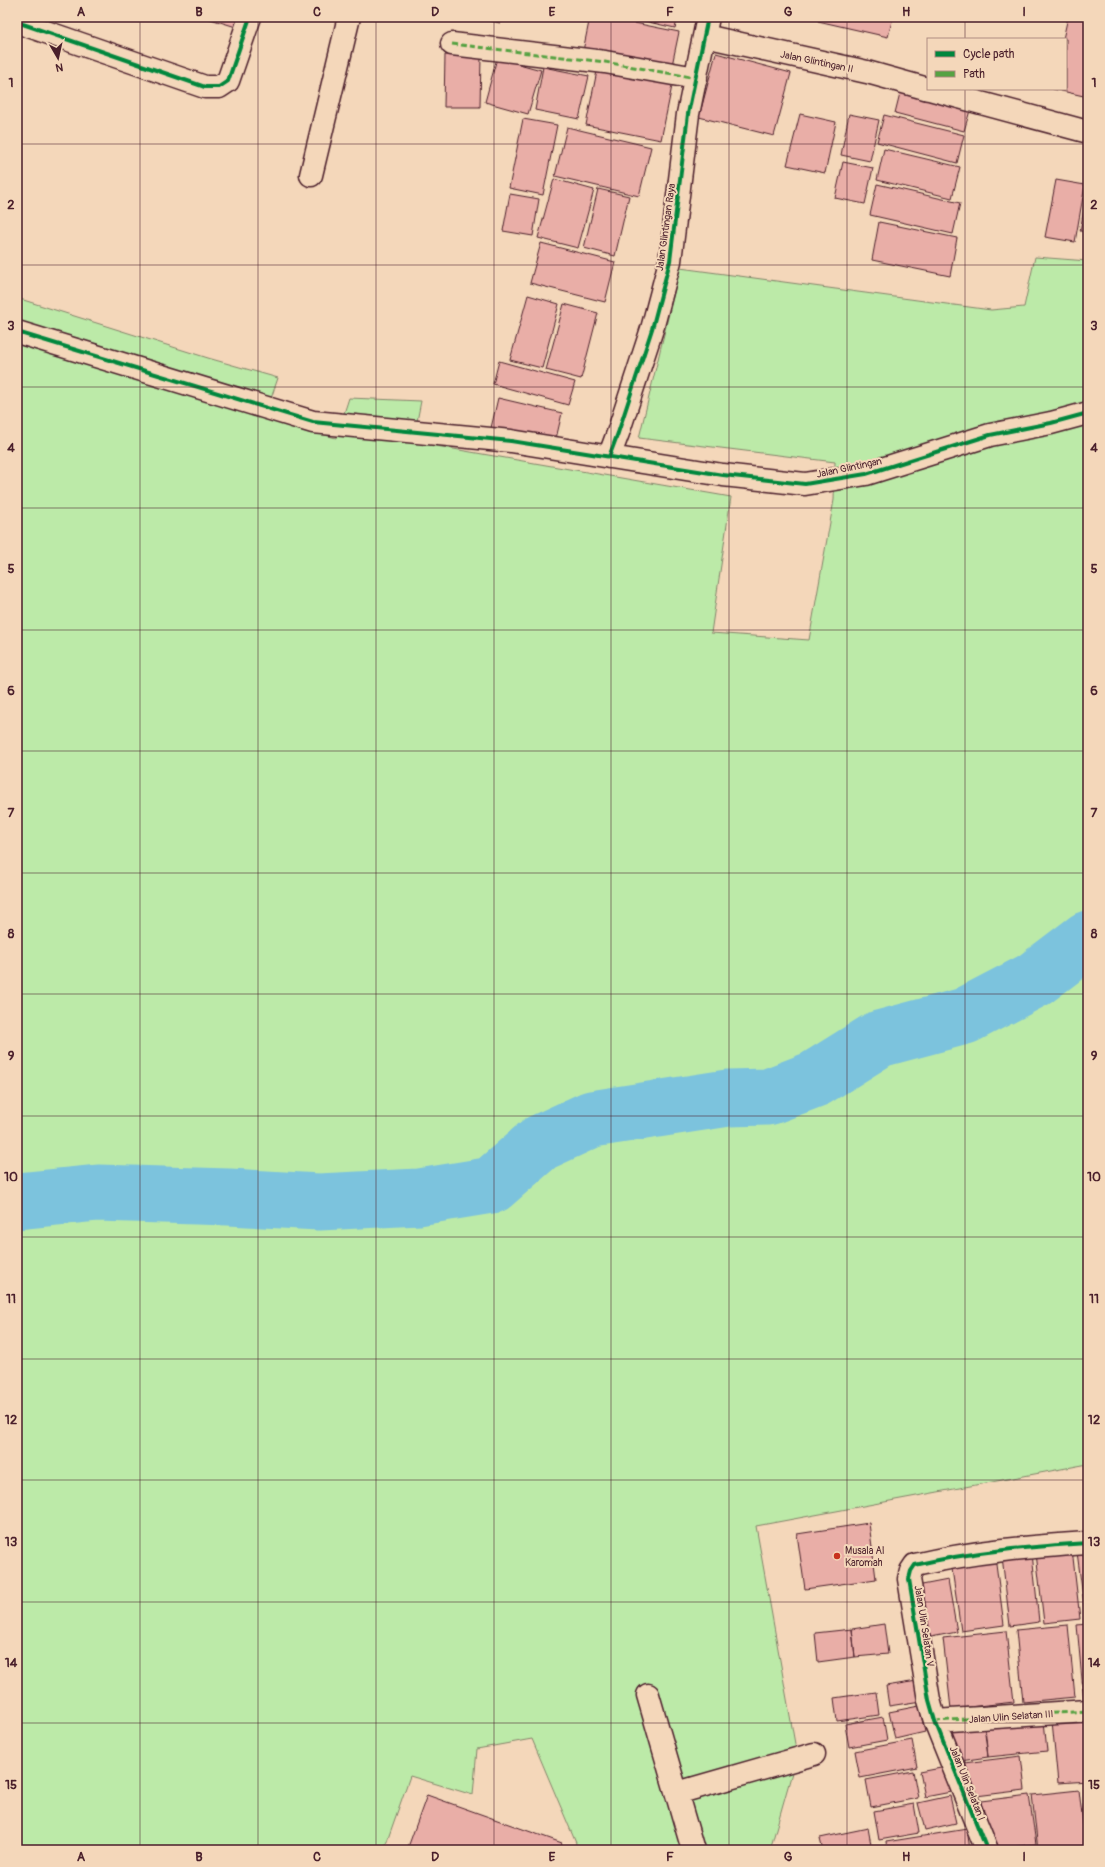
<svg xmlns="http://www.w3.org/2000/svg" width="1105" height="1867" viewBox="0 0 1105 1867" font-family="Pangolin,sans-serif">
<style>
.green{fill:#bceaa8;stroke:#83846a}
.lines{fill:none;stroke-linecap:round;stroke-linejoin:round}
.river{stroke:#7cc3dd;stroke-width:57}
.building{fill:#e9aea7;stroke:#4a1f2b}
.street-casing{stroke:#4a1f2b;stroke-width:25}
.street{stroke:#f4d7ba;stroke-width:22}
.quiet{stroke:#56a243;stroke-width:3;stroke-dasharray:6 3;stroke-linecap:butt}
.cycleway-casing{stroke:#f4d7ba;stroke-width:6}
.cycleway{stroke:#00873e;stroke-width:4}
.grid{fill:none;stroke:#4a1f2b;stroke-width:1;stroke-opacity:0.55}
.poi-dot{fill:#c8321e;stroke:#f4d7ba;stroke-width:1.5}
.labels{text-anchor:middle;stroke-width:4;stroke-linejoin:round;paint-order:stroke}
.street-label{font-size:10px;fill:#4a1f2b;stroke:#f4d7ba}
.poi-label{font-size:10px;fill:#4a1f2b;stroke:#f4d7ba;text-anchor:start}
.neatline{fill:none;stroke:#4a1f2b;stroke-width:1.5}
.grid-label{font-size:13px;text-anchor:middle;font-weight:bold;fill:#4a1f2b}
</style>
<rect width="100%" height="100%" fill="#f4d7ba"/>
<filter id="ink" filterUnits="userSpaceOnUse"><feTurbulence type="fractalNoise" baseFrequency=".025" numOctaves="2"/><feDisplacementMap in="SourceGraphic" scale="8" xChannelSelector="R" yChannelSelector="G"/><feConvolveMatrix kernelMatrix="1 2 1 2 8 2 1 2 1" color-interpolation-filters="sRGB"/></filter>
<g filter="url(#ink)">
<!-- green -->
<path class="green" d="M1035 257 1088 261V1464L756 1526 797 1755 770 1850H574L576 1843 532 1739 477 1749 473 1795 410 1776 385 1847V1850H17V298L208 358 278 378 264 419 336 438 349 398 421 401 413 442 731 497 711 633 809 640 834 500 835 462 639 438 680 268 991 310 1024 307Z"/>
<g class="lines">
<!-- river -->
<path class="river" d="M17 1201 98 1193 229 1197 319 1202 419 1197 492 1185 540 1143 592 1119 728 1098 768 1097 815 1079 879 1039 965 1016 1034 980 1088 939"/>
</g>
<!-- building -->
<path class="building" d="M204 17H239L236 27Z
M473 17H501L500 23Z
M590 17H605L679 32 671 70 583 51Z
M626 17H678L675 28Z
M819 17H893L888 37 818 21Z
M1068 17H1088V97L1053 89H1066V39H1063Z
M716 53 791 73 774 136 699 117Z
M445 55 481 56 480 107H444Z
M497 58 541 70 528 114 485 102Z
M598 66 673 81 661 140 586 125Z
M543 67 589 76 579 119 535 110Z
M901 89 971 107 964 131 895 113Z
M800 114 836 122 825 173 787 165Z
M849 114 879 120 870 161 841 155Z
M884 115 964 135 957 163 877 142Z
M523 119 557 125 543 195 509 188Z
M567 127 651 147 639 196 555 176Z
M884 149 960 167 952 198 877 180Z
M843 162 873 168 865 204 835 198Z
M554 179 594 190 578 248 538 238Z
M1056 180 1085 185 1075 242 1045 237Z
M877 184 960 203 953 234 870 215Z
M1088 186V232L1080 231Z
M598 189 629 196 615 256 584 248Z
M510 194 539 199 533 236 503 231Z
M879 222 957 238 950 276 872 260Z
M541 243 615 262 605 302 530 283Z
M528 295 559 304 542 368 510 360Z
M564 304 598 313 581 379 546 370Z
M499 361 575 382 568 405 493 384Z
M498 398 562 413 555 443 491 428Z
M869 1523 876 1579 805 1589 797 1534Z
M1072 1549 1080 1619 1044 1623 1036 1553Z
M1088 1550V1620H1086L1077 1552Z
M1032 1553 1039 1622 1010 1626 1002 1556Z
M995 1556 1004 1625 961 1631 951 1562Z
M948 1580 957 1632 926 1638 917 1586Z
M884 1624 888 1654 855 1657 852 1629Z
M1088 1624V1701L1084 1702 1077 1625Z
M1068 1625 1075 1697 1023 1702 1016 1630Z
M852 1629 855 1657 818 1662 815 1633Z
M1006 1631 1014 1702 951 1709 943 1638Z
M917 1681 921 1701 889 1706 886 1686Z
M876 1692 879 1715 837 1721 834 1698Z
M919 1706 925 1732 895 1739 889 1712Z
M883 1717 887 1740 849 1747 845 1724Z
M1088 1717V1781L1058 1783 1052 1721Z
M1044 1721 1047 1751 988 1757 985 1727Z
M984 1725 988 1757 953 1762 948 1730Z
M912 1740 917 1767 860 1778 855 1751Z
M1021 1756 1025 1790 968 1797 964 1763Z
M946 1767 951 1792 925 1797 920 1772Z
M913 1771 918 1798 871 1807 866 1780Z
M1079 1790 1086 1850H1038L1032 1795Z
M427 1795 562 1843 560 1850H407Z
M1029 1795 1036 1844 988 1850 981 1801Z
M950 1796 956 1823 925 1830 918 1803Z
M914 1804 919 1833 879 1840 874 1811Z
M868 1828 872 1850H823L820 1838Z
M967 1829 970 1850H887L886 1842Z"/>
<g class="lines">
<!-- street casing -->
<g class="street-casing">
<path id="street" d="M17 22 205 87H219L228 81 250 17
M705 36 867 72 928 89
M452 44 605 62 696 78
M929 89 1088 132
M311 175 349 17
M17 332 313 422 511 441 723 475 805 484 866 474 990 435 1051 423 1088 413
M609 457 618 433 652 329 670 261 688 114 708 17
M648 1695 693 1850
M935 1721 1088 1711
M677 1793 814 1754
M987 1850 935 1721 929 1700 909 1579 911 1571 915 1565C975 1551 1028 1547 1088 1543"/>
</g>
<!-- street -->
<use href="#street" class="street"/>
<!-- quiet -->
<path class="quiet" d="M452 44 605 62 696 78
M935 1721 1088 1711"/>
<!-- cycleway casing -->
<g class="cycleway-casing">
<path id="cycleway" d="M17 22 205 87H219L228 81 250 17
M17 332 313 422 511 441 723 475 805 484 866 474 990 435 1051 423 1088 413
M609 457 618 433 652 329 670 261 688 114 708 17
M987 1850 935 1721 929 1700 909 1579 911 1571 915 1565C975 1551 1028 1547 1088 1543"/>
</g>
<!-- cycleway -->
<use href="#cycleway" class="cycleway"/>
</g>
</g>
<!-- grid -->
<path class="grid" d="M140 17V1850M258 17V1850M376 17V1850M494 17V1850M611 17V1850M729 17V1850M847 17V1850M965 17V39M965 89V1850M17 144H1088M17 265H1088M17 387H1088M17 508H1088M17 630H1088M17 751H1088M17 873H1088M17 994H1088M17 1116H1088M17 1237H1088M17 1359H1088M17 1480H1088M17 1602H1088M17 1723H1088"/>
<!-- markers -->
<circle class="poi-dot" cx="837" cy="1556" r="4"/>
<g class="labels">
<!-- street labels -->
<g class="street-label">
<text transform="translate(817 61) rotate(12)" y="4">Jalan Glintingan II</text>
<text transform="translate(665 227) rotate(-82)" y="4">Jalan Glintingan Raya</text>
<text transform="translate(849 467) rotate(-12)" y="4">Jalan Glintingan</text>
<text transform="translate(925 1626) rotate(81)" y="4">Jalan Ulin Selatan V</text>
<text transform="translate(1011 1716) rotate(-4)" y="4">Jalan Ulin Selatan III</text>
<text transform="translate(968 1783) rotate(68)" y="4">Jalan Ulin Selatan I</text>
</g>
<!-- poi labels -->
<g class="poi-label">
<text x="845" y="1554">Musala Al<tspan x="845" dy="12">Karomah</tspan></text>
</g>
</g>
<!-- margin -->
<rect width="1105" height="1867" fill="none" stroke="#f4d7ba" stroke-width="44"/>
<!-- legend -->
<rect x="927" y="38" width="140" height="52" fill="#f4d7ba" stroke="#b08d81"/>
<rect x="935" y="51" width="20" height="6" fill="#00873e" stroke="#b08d81"/>
<text x="963" y="58" font-size="12" fill="#4a1f2b">Cycle path</text>
<rect x="935" y="71" width="20" height="6" fill="#56a243" stroke="#b08d81"/>
<text x="963" y="78" font-size="12" fill="#4a1f2b">Path</text>
<!-- north arrow -->
<g transform="translate(58 58) rotate(171)" stroke="#f4d7ba" stroke-width="3" paint-order="stroke">
<path d="M0-3L7 15L0 10L-7 15Z" fill="#4a1f2b"/>
<text y="-6" font-size="11" font-weight="bold" text-anchor="middle" fill="#4a1f2b">N</text>
</g>
<rect x="22" y="22" width="1061" height="1823" class="neatline"/>
<g class="grid-label">
<text x="81" y="16">A</text>
<text x="199" y="16">B</text>
<text x="317" y="16">C</text>
<text x="435" y="16">D</text>
<text x="552" y="16">E</text>
<text x="670" y="16">F</text>
<text x="788" y="16">G</text>
<text x="906" y="16">H</text>
<text x="1024" y="16">I</text>
<text x="11" y="87">1</text>
<text x="1094" y="87">1</text>
<text x="11" y="209">2</text>
<text x="1094" y="209">2</text>
<text x="11" y="330">3</text>
<text x="1094" y="330">3</text>
<text x="11" y="452">4</text>
<text x="1094" y="452">4</text>
<text x="11" y="573">5</text>
<text x="1094" y="573">5</text>
<text x="11" y="695">6</text>
<text x="1094" y="695">6</text>
<text x="11" y="817">7</text>
<text x="1094" y="817">7</text>
<text x="11" y="938">8</text>
<text x="1094" y="938">8</text>
<text x="11" y="1060">9</text>
<text x="1094" y="1060">9</text>
<text x="11" y="1181">10</text>
<text x="1094" y="1181">10</text>
<text x="11" y="1303">11</text>
<text x="1094" y="1303">11</text>
<text x="11" y="1424">12</text>
<text x="1094" y="1424">12</text>
<text x="11" y="1546">13</text>
<text x="1094" y="1546">13</text>
<text x="11" y="1667">14</text>
<text x="1094" y="1667">14</text>
<text x="11" y="1789">15</text>
<text x="1094" y="1789">15</text>
<text x="81" y="1861">A</text>
<text x="199" y="1861">B</text>
<text x="317" y="1861">C</text>
<text x="435" y="1861">D</text>
<text x="552" y="1861">E</text>
<text x="670" y="1861">F</text>
<text x="788" y="1861">G</text>
<text x="906" y="1861">H</text>
<text x="1024" y="1861">I</text>
</g>
</svg>
